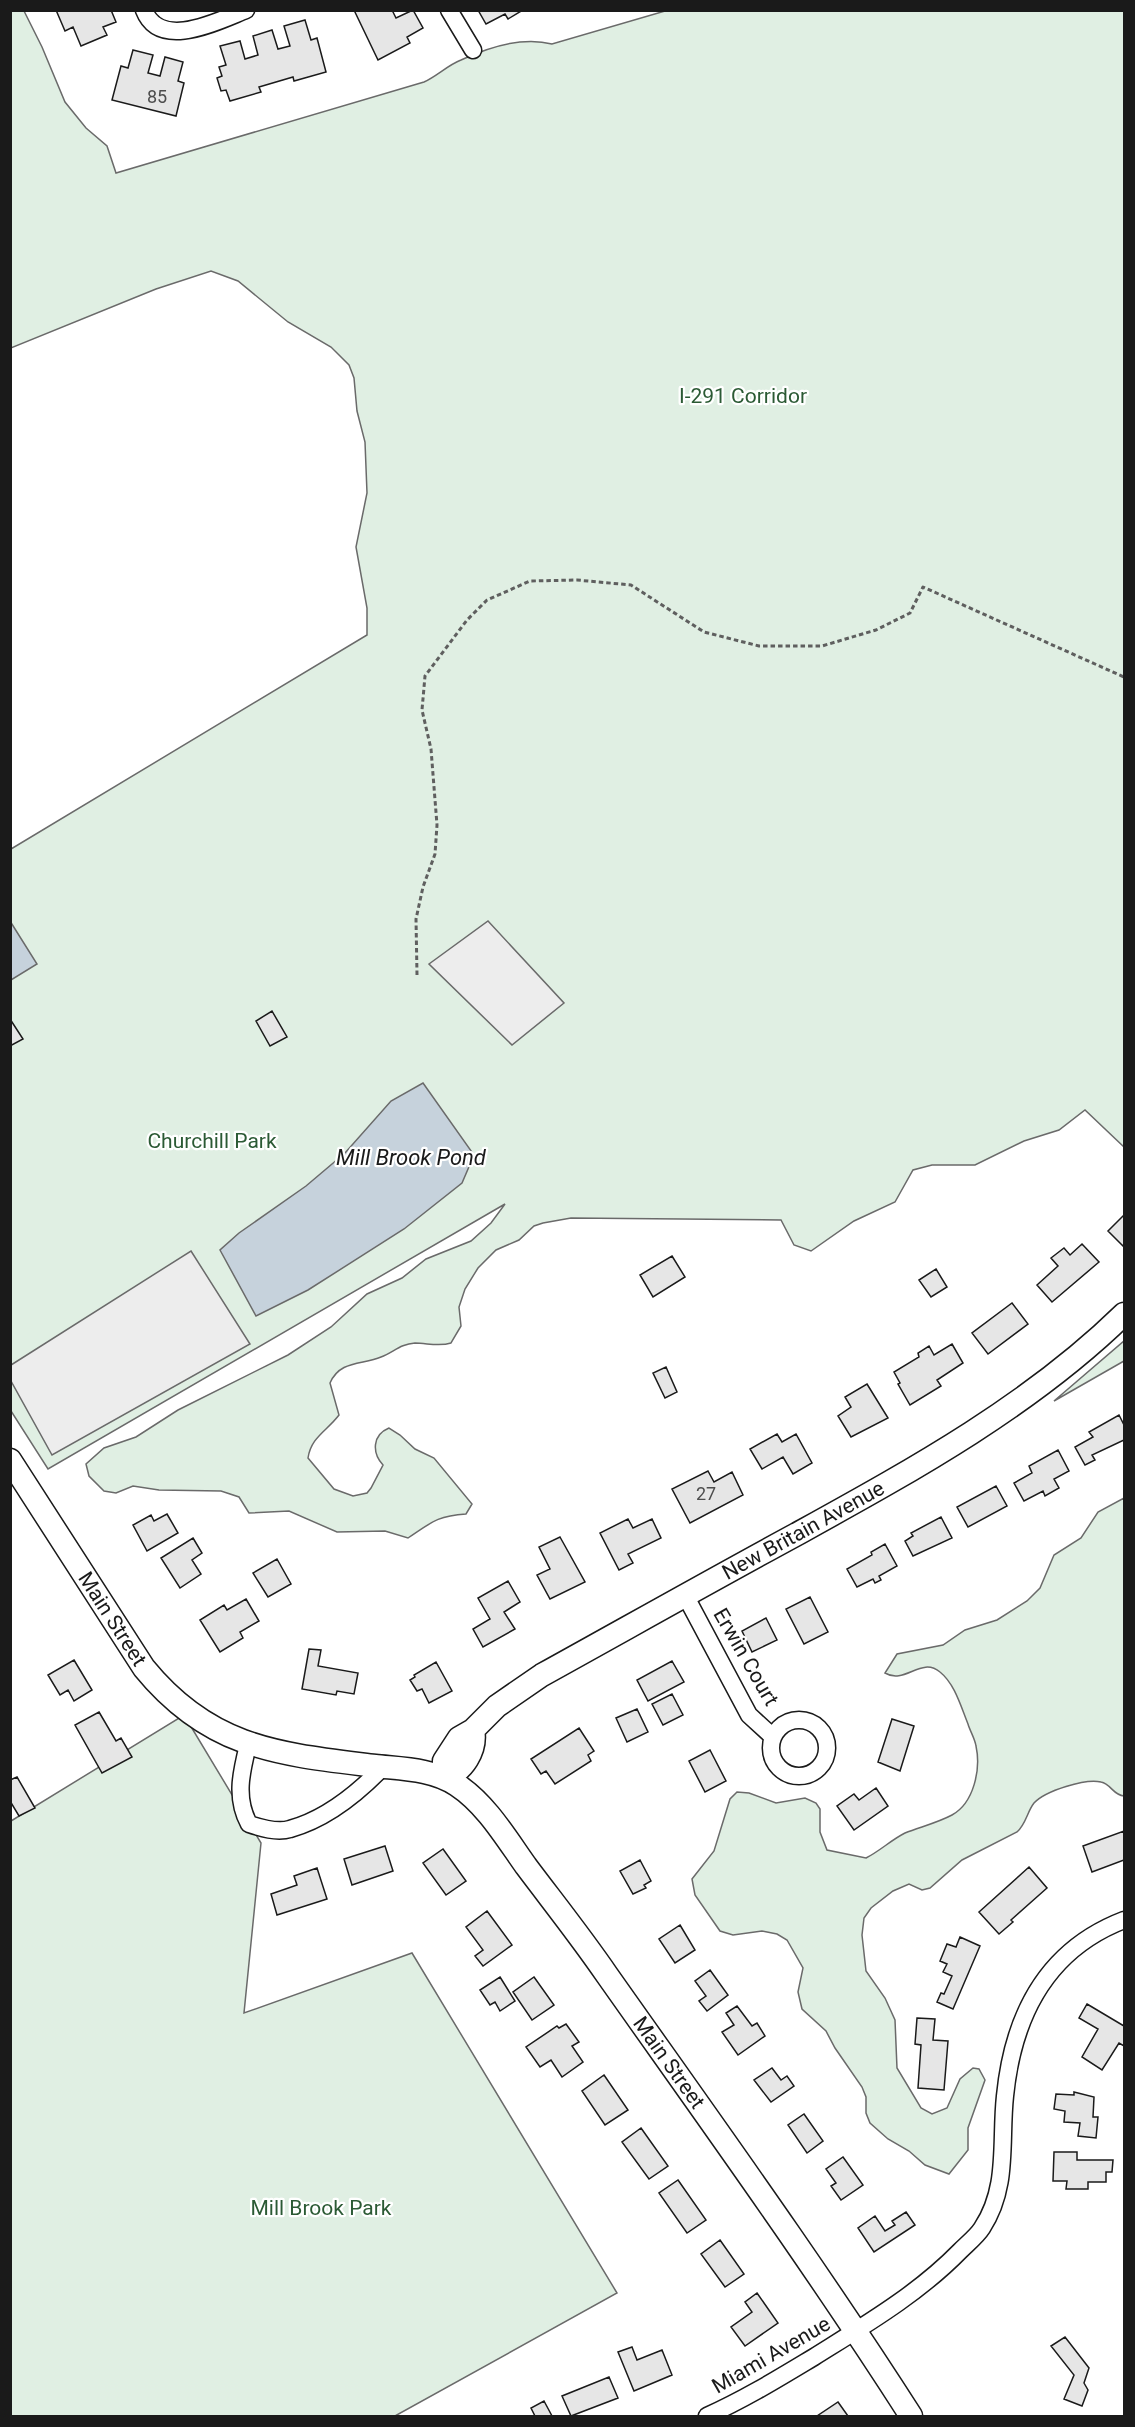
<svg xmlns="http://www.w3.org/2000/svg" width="1135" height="2427" viewBox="0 0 1135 2427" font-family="Roboto,sans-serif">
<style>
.green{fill:#e0efe3;stroke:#6a6a6a;stroke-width:1.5}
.parking{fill:#ededed;stroke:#6a6a6a;stroke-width:1.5}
.water{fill:#c6d2dc;stroke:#6a6a6a;stroke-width:1.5}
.building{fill:#e6e6e6;stroke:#1a1a1a;stroke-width:1.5}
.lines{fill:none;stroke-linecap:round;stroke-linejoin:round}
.minor-casing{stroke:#1a1a1a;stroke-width:19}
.secondary-casing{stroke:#1a1a1a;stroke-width:25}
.path{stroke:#5f5f5f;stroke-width:3;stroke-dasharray:4.5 3;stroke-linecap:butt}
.minor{stroke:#fff;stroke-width:16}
.secondary{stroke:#fff;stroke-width:22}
.labels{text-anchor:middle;stroke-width:4.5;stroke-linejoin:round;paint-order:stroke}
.number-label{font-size:18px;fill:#4d4d4d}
.park-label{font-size:21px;fill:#2b5a34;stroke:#fff}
.street-label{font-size:21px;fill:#1a1a1a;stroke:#fff}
.water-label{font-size:22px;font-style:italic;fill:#1a1a1a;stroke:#fff}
</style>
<rect width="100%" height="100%" fill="#fff"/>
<!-- green -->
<path class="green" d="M11 11H24L42 47 65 102 86 128 107 146 116 173 424 82C437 76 448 65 461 60 489 47 522 36 552 44L665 11H1124V1147L1085 1110 1059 1130 1024 1141 975 1165H932L913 1170 895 1202 854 1221 811 1251 794 1245 781 1220 571 1218 543 1223 534 1226 519 1240 496 1250 478 1268 465 1289 459 1307 461 1326 451 1343C439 1347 427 1343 415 1343 400 1344 394 1352 381 1357 362 1365 340 1360 330 1383L339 1415C327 1431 311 1437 308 1458L334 1489 353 1496 367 1493 371 1488 383 1465C372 1453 372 1435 389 1428L400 1435 415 1449 434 1458 472 1504 466 1514C437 1516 432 1522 408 1538L385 1531 337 1532 289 1511 249 1513 239 1497 221 1491 159 1490 133 1486 116 1493 104 1491 89 1476 86 1464 104 1448 136 1437 178 1410 288 1355 331 1327 367 1294 402 1278 426 1259 471 1241 491 1223 505 1204 48 1469 11 1411V849L367 635V608L356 547 367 493 365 442 357 411 354 378 349 365 331 347 288 322 238 281 211 271 156 289 11 348Z
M1124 1341V1361L1054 1401Z
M1124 1498V1796C1113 1795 1111 1784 1101 1782 1086 1778 1045 1791 1034 1803 1027 1812 1026 1824 1017 1832L962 1860 930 1888 922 1890 909 1884 893 1891 871 1908 864 1918 862 1935 866 1971 885 1998 895 2020 897 2068 921 2108 932 2114 947 2108 960 2079 973 2068 979 2069 985 2080 968 2128V2150L949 2174 925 2165 909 2151 888 2139 870 2123 866 2113V2097L862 2087 835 2048 826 2031 802 2009 798 1992 803 1968 787 1940 777 1934 762 1931 733 1935 720 1931 695 1895 692 1879 714 1851 730 1799 737 1792 749 1793 776 1803 805 1798 816 1803 820 1809V1832L827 1850 866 1858C880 1851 891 1840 905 1833 920 1827 937 1823 952 1815 974 1803 981 1769 976 1746 975 1739 970 1731 968 1724 961 1707 955 1684 940 1672 921 1656 905 1685 885 1673L897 1654 943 1645 965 1630 997 1620 1027 1601 1040 1588 1054 1555 1081 1538 1098 1512Z
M184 1715 261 1843 244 2013 412 1953 617 2293 395 2416H11V1821Z"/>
<!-- parking -->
<path class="parking" d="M488 921 564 1003 512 1045 429 964Z
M191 1251 250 1344 52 1455 11 1381V1365Z"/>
<!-- water -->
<path class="water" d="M10 921 37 964 11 980H10Z
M423 1083 474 1155 462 1183 404 1229 308 1290 256 1316 220 1250 239 1233 306 1186 345 1153 391 1101Z"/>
<!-- building -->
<path class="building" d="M56 10H111L116 22 103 27 107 35 81 46 73 27 65 31Z
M354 10H392L396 18 413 10 423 28 407 37 410 43 378 60Z
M478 10H523L508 19 505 14 486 24Z
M305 20 311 40 317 38 326 72 294 81 293 77 259 87 261 92 230 101 226 90 221 91 217 78 222 76 219 67 226 65 220 46 240 41 245 59 258 55 253 36 272 30 278 49 290 46 284 26Z
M133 50 153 55 148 73 160 76 165 57 183 62 178 81 184 83 176 116 112 100 121 66 128 68Z
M272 1011 287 1037 270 1046 256 1021Z
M10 1019 23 1039 10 1046Z
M1124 1215V1244L1123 1246 1108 1231Z
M1082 1244 1099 1262 1052 1302 1037 1285 1058 1266 1051 1258 1064 1248 1070 1255Z
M672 1256 685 1277 653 1297 640 1275Z
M936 1269 947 1287 931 1297 919 1280Z
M1012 1303 1028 1324 988 1354 972 1333Z
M952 1344 963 1363 937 1380 941 1386 910 1405 898 1384 900 1383 894 1372 919 1357 918 1353 929 1346 934 1355Z
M666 1367 677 1392 665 1398 653 1373Z
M867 1384 888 1418 851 1437 838 1416 851 1407 845 1397Z
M1119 1415 1124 1425V1440L1092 1455 1095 1460 1085 1465 1075 1447 1093 1437 1089 1432Z
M777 1434 782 1442 796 1434 812 1463 793 1474 783 1457 762 1469 750 1449Z
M1058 1450 1069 1471 1054 1479 1059 1488 1045 1496 1043 1491 1024 1501 1014 1483 1032 1473 1029 1466Z
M708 1471 714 1482 732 1472 743 1495 690 1523 672 1489Z
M996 1486 1007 1506 968 1527 957 1507Z
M167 1514 178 1533 147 1551 133 1525 151 1515 154 1521Z
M941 1517 952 1538 913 1556 905 1541 913 1536 911 1533Z
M628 1519 633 1528 652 1519 661 1538 628 1554 633 1563 619 1570 600 1533Z
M560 1537 585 1582 550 1599 537 1575 550 1569 539 1547Z
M193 1538 202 1553 192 1560 201 1574 180 1588 161 1558Z
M885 1544 897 1566 879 1576 881 1580 875 1583 873 1579 857 1587 847 1569 872 1555 871 1552Z
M277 1559 291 1584 268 1597 253 1573Z
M508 1581 520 1602 504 1612 515 1629 483 1647 473 1629 490 1619 478 1598Z
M810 1597 828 1632 804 1644 786 1609Z
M246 1599 259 1621 240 1632 243 1638 220 1652 200 1620 224 1605 227 1610Z
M766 1618 777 1640 752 1652 742 1631Z
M309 1649 321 1650 318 1666 358 1673 354 1694 337 1691 336 1695 302 1689Z
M74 1660 92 1690 74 1701 68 1690 60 1695 48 1675Z
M672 1661 684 1682 648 1701 637 1680Z
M436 1662 452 1691 429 1703 422 1689 417 1691 410 1680 415 1677 414 1675Z
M672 1694 683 1715 663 1725 652 1704Z
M637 1709 648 1732 627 1742 616 1718Z
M99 1712 116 1741 121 1738 132 1757 102 1773 75 1725Z
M892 1719 914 1726 900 1771 878 1762Z
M579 1728 594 1751 588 1755 591 1761 555 1784 546 1771 541 1774 531 1759Z
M710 1750 726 1781 705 1792 689 1761Z
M17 1777 35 1808 19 1816 10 1801V1780Z
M876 1788 888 1806 854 1830 837 1806 854 1794 859 1800Z
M1124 1831V1860L1092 1872 1083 1846Z
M385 1846 393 1871 352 1885 344 1859Z
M443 1849 466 1881 446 1895 423 1863Z
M640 1860 651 1881 644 1885 646 1888 633 1894 620 1871Z
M1029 1867 1047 1888 1011 1920 1013 1922 999 1934 979 1912Z
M317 1868 327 1899 277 1915 271 1894 297 1885 294 1876Z
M487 1911 512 1945 483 1966 475 1956 483 1950 466 1927Z
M680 1925 695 1950 675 1963 659 1939Z
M960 1937 980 1946 953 2009 937 2002 941 1993 944 1994 952 1976 943 1972 947 1964 940 1961 947 1944 956 1947Z
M710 1970 728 1995 707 2011 699 2001 706 1996 695 1981Z
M500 1977 515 2001 500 2011 495 2002 490 2005 480 1990Z
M534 1977 554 2005 532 2020 513 1992Z
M1087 2004 1124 2026V2046L1119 2043 1102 2070 1082 2057 1098 2029 1079 2018Z
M737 2006 752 2026 757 2023 765 2036 738 2055 722 2032 734 2025 726 2013Z
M917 2018 935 2019 933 2040 948 2041 944 2090 918 2088 921 2045 915 2044Z
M566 2024 579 2042 572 2046 583 2062 562 2077 551 2060 540 2067 526 2047 557 2026 559 2028Z
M772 2068 781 2080 787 2076 794 2086 771 2102 754 2080Z
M604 2075 628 2110 605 2125 582 2091Z
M1074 2092 1094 2097 1093 2117H1098L1096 2138 1078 2136 1080 2123 1064 2122 1065 2111 1054 2109 1056 2094 1074 2095Z
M804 2114 823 2141 807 2153 788 2125Z
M641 2128 668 2166 649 2179 622 2142Z
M1054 2152H1077V2160H1113L1112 2172H1106V2182H1088V2189H1066L1067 2181H1053Z
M843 2157 863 2185 841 2200 831 2186 836 2183 826 2169Z
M678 2180 706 2220 687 2233 659 2193Z
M906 2212 915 2225 874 2252 858 2228 875 2216 885 2231 895 2225 892 2221Z
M720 2240 744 2274 725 2287 701 2254Z
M757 2293 778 2323 745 2346 731 2327 752 2312 745 2302Z
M1065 2337 1089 2368 1084 2383 1088 2390 1082 2406 1064 2399 1074 2375 1051 2346Z
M632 2347 637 2360 662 2350 672 2375 634 2391 618 2352Z
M609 2377 618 2398 571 2416 562 2396Z
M544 2401 552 2416H535L531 2408Z
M838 2402 848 2416H817Z"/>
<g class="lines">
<!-- minor casing -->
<g class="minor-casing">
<path id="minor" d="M144 10C160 51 218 21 246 10
M449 10 473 50
M685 1595 749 1715 773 1737
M771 1748a28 28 0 1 1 56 0a28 28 0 1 1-56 0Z
M248 1745C241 1773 235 1798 249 1824 261 1828 277 1833 290 1829 326 1819 358 1793 383 1767
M707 2416C745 2399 779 2378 814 2357 865 2325 918 2294 960 2251 967 2244 977 2236 982 2228 1009 2187 1000 2142 1005 2096 1013 2016 1046 1950 1124 1920"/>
</g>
<!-- secondary casing -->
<g class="secondary-casing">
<g id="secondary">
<path id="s1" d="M10 1460 144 1668C210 1749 279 1754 375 1766 403 1769 433 1769 457 1785 486 1804 506 1838 526 1866 553 1902 581 1937 607 1975 710 2121 815 2266 911 2416"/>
<path id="s2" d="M473 1730C477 1750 463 1772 444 1777V1761L459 1738 473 1730 497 1706 542 1675C627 1628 712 1580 797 1534 911 1471 1030 1406 1124 1314"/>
</g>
</g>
<!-- path -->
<path class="path" d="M417 975 416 919 423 887 435 854 437 825 431 749 422 710 425 676 467 620 487 600 530 581 577 580 631 585 704 632 759 646H822L876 630 910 613 923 587 1124 677"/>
<!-- minor -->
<use href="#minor" class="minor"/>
<!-- secondary -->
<use href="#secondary" class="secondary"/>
</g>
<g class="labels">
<!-- number labels -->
<g class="number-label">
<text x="157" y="103">85</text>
<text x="706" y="1500">27</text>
</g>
<!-- park labels -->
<g class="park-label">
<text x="743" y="403">I-291 Corridor</text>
<text x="212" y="1148">Churchill Park</text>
<text x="321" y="2215">Mill Brook Park</text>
</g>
<!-- street labels -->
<g class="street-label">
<text dy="7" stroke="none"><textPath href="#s2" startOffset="507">New Britain Avenue</textPath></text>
<text dy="7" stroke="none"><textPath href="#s1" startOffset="189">Main Street</textPath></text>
<text transform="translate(746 1657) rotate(60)" y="7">Erwin Court</text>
<text dy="7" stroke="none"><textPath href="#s1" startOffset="942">Main Street</textPath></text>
<text transform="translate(771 2355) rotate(-30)" y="7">Miami Avenue</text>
</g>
<!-- water labels -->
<g class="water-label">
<text x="411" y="1165">Mill Brook Pond</text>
</g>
</g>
<!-- border -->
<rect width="1135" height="2427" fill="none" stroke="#1a1a1a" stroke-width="24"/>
</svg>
